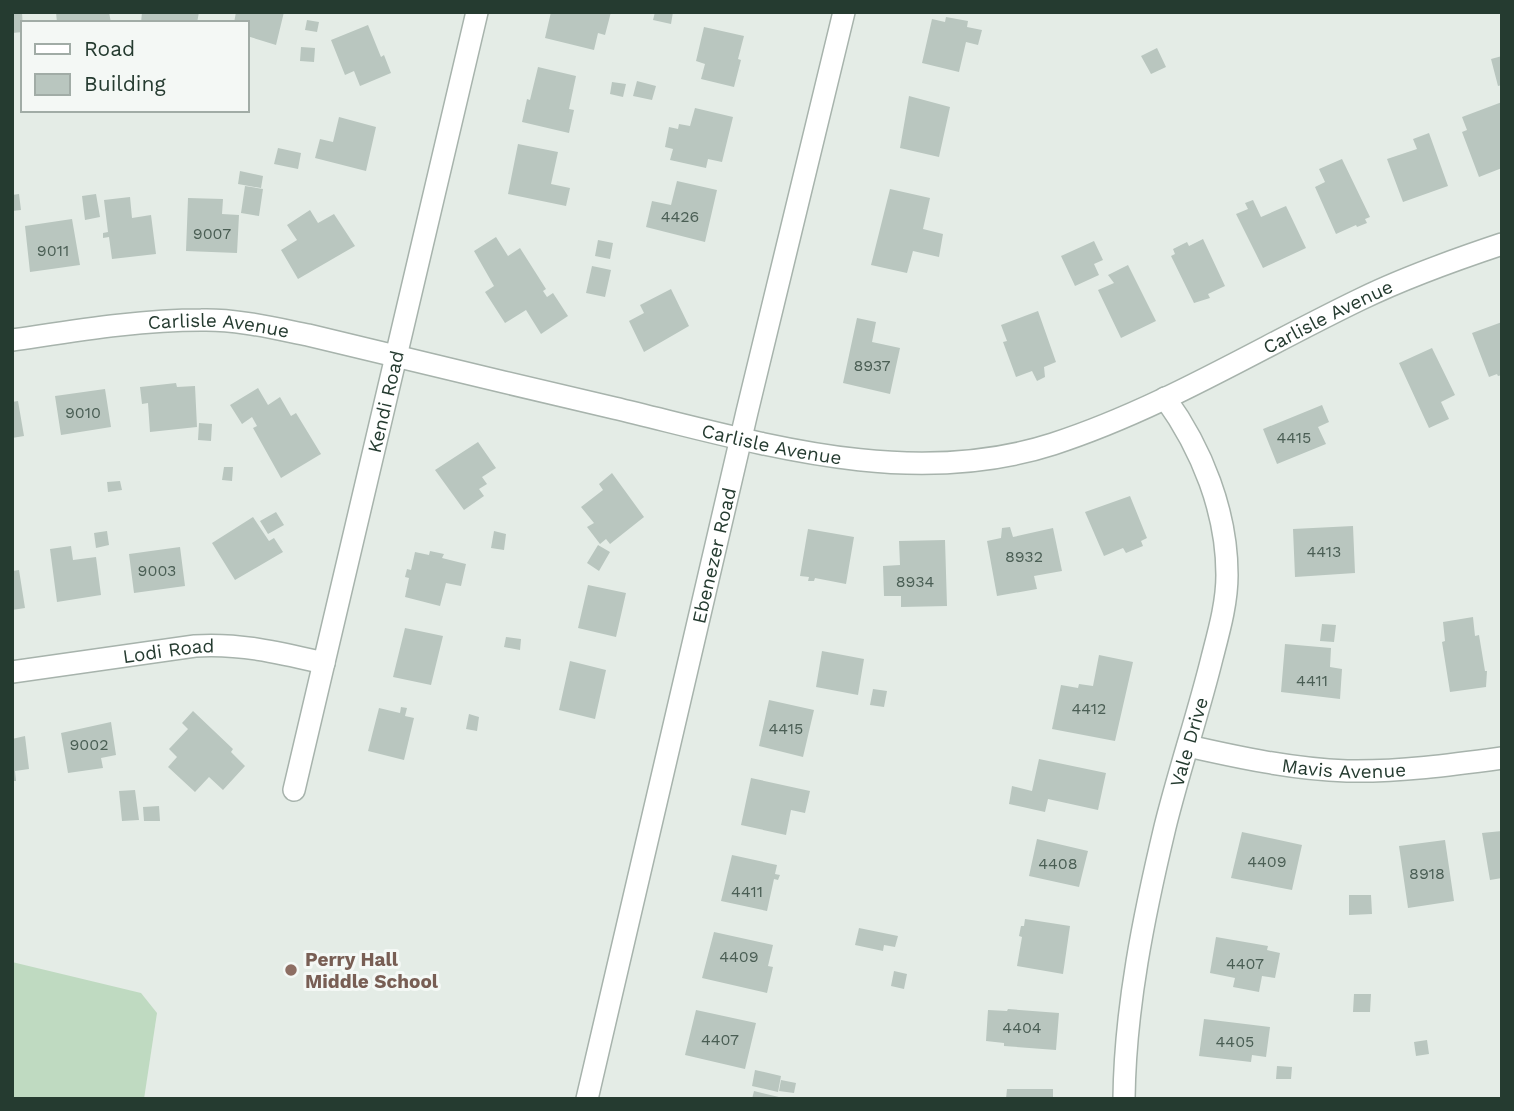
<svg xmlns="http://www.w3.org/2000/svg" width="1514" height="1111" viewBox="0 0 1514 1111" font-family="'Work Sans',sans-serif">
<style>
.pitch{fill:#bfdac1}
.building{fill:#b9c6bf}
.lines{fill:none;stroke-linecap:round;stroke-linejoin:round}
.minor-casing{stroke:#a7b3ac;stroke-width:24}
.minor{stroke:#fff;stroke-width:21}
.education-dot{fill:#8d6e63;stroke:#f4f8f5;stroke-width:2.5}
.labels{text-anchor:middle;stroke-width:6;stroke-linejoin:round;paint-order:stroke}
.number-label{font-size:16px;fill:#4a5e54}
.street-label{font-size:19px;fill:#253b30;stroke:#f4f8f5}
.education-label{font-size:19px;font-weight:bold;fill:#785e54;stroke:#f4f8f5;text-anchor:start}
</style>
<rect width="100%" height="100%" fill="#e4ece6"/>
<!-- pitch -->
<path class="pitch" d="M12 962 141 993 157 1013 144 1099H12Z"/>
<!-- building -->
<path class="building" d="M12 12H22L23 32 12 33Z
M56 12H109L111 23H57Z
M142 12H199L197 23H141Z
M236 12H284L276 45 247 36V23H234Z
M551 12H611L605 35 598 33 594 50 545 38Z
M655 12H673L671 24 653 20Z
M946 17 968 21 967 27 982 30 978 45 966 42 959 72 922 63 932 19 945 22Z
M307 20 319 22 317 32 305 30Z
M368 25 381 57 384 55 391 73 360 86 354 71 345 75 331 40Z
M704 27 744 36 738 59 741 60 734 87 701 79 705 64 696 61Z
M301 47 315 48 314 62 300 61Z
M1157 48 1166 67 1151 74 1141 56Z
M1502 56V85L1498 86 1491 59Z
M538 67 576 76 569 109 574 110 569 133 522 122 527 99 530 100Z
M637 81 656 86 652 100 633 96Z
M612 82 626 84 623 97 610 94Z
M909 96 950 107 939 157 900 148Z
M1502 102V168L1479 177 1462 132 1467 130 1462 117Z
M695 108 733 117 722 162 708 159 706 168 670 160 673 149 665 147 669 127 678 129 679 124 690 126Z
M339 117 376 127 366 171 315 158 320 139 333 142Z
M1429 133 1448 186 1403 202 1387 159 1417 149 1413 139Z
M518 144 558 152 551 184 570 188 566 206 508 194Z
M278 148 301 153 298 169 274 164Z
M1342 159 1370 217 1365 219 1367 223 1357 227 1356 225 1336 234 1315 187 1325 182 1319 169Z
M240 171 263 176 261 188 238 184Z
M677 181 717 190 705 242 646 227 652 201 671 205Z
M245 186 263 189 259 216 241 213Z
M890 189 930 198 923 229 943 234 939 257 913 251 907 273 871 265Z
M19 194 21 210 12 211V195Z
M96 194 100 217 85 220 82 196Z
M130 197 132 218 151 215 156 254 112 259 109 237 103 238V233L108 232 104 200Z
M188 198 223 199 222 214 239 215 237 253 186 251Z
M1253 200 1261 217 1286 206 1306 248 1263 268 1236 214 1248 209 1245 203Z
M310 210 318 223 334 214 355 246 298 279 281 250 297 240 287 225Z
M72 219 80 265 30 272 25 226Z
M496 237 508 256 520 248 546 289 543 291 547 297 553 293 568 316 541 334 526 310 505 323 485 292 494 286 474 251Z
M1203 239 1225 286 1208 294 1210 298 1194 303 1171 256 1175 254 1173 249 1187 242 1189 246Z
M598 240 613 243 610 259 595 256Z
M1094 241 1103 260 1094 264 1099 275 1075 286 1061 256Z
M1128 265 1156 321 1121 338 1098 290 1114 283 1108 275Z
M592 266 611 270 605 297 586 293Z
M671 289 689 326 644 352 629 321 644 313 640 305Z
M1038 311 1056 362 1044 367 1045 377 1037 381 1032 371 1016 377 1003 342 1007 341 1001 325Z
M857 318 876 322 872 342 900 348 890 394 843 383Z
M1502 322V375L1498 376 1497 374 1489 377 1472 333Z
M1432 348 1455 395 1441 402 1449 419 1429 428 1399 363Z
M176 383 177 387 195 386 197 427 150 432 148 403 142 404 140 387Z
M258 388 268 405 280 397 291 416 296 413 321 454 281 478 253 428 257 426 252 417 242 424 230 405Z
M105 389 111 427 61 435 55 396Z
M18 401 24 436 12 438V402Z
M1322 405 1329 422 1318 427 1326 444 1277 464 1263 429Z
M199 423 212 424 211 441 198 440Z
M478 442 496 468 482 477 487 484 479 489 484 496 464 510 435 470Z
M224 467H233L232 481 222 480Z
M612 473 644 517 610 544 606 539 600 544 587 527 594 523 581 507 603 490 599 484Z
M120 481 122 490 108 492 107 482Z
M1130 496 1147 538 1141 541 1143 546 1126 553 1123 548 1104 556 1085 512Z
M276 512 284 525 268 534 260 521Z
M253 517 269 541 274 538 283 552 235 580 212 543Z
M1353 526 1355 573 1295 577 1293 529Z
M1010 527 1013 537 1053 528 1062 571 1034 576 1037 589 997 596 987 541 1001 538 1002 528Z
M808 529 854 537 846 584 815 578 814 581H808L809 577 800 576Z
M107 531 109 545 96 548 94 533Z
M494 531 506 534 504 550 491 548Z
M945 540 947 606 901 607V596H884L883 566 900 565 899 541Z
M598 545 610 552 599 571 587 563Z
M71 546 73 560 96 557 101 595 57 602 50 549Z
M180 547 185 586 134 593 129 554Z
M430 551 444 554 442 558 466 564 461 586 446 583 440 606 405 597 409 578 405 577 407 569 411 570 415 552 429 555Z
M19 570 25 608 12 610V571Z
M588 585 626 593 616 637 578 628Z
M1473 617 1475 636 1479 635 1485 671H1487L1486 687 1450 692 1442 642 1445 641 1443 622Z
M1322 624 1336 625 1334 642 1320 641Z
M405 628 443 636 431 685 393 677Z
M506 637 521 639 520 650 504 647Z
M1285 644 1331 648 1330 667 1342 669 1340 699 1281 692Z
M822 651 864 659 858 695 816 687Z
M1099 655 1133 662 1115 741 1052 729 1061 685 1078 688 1079 684 1093 686Z
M570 661 606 670 595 719 559 710Z
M873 689 887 691 884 707 870 705Z
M769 700 814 710 803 757 759 746Z
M401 707 407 708 405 716 414 718 404 760 368 751 379 708 400 713Z
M193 711 233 749 231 752 245 766 223 790 209 777 195 792 168 767 177 757 169 749 188 729 182 723Z
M469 714 479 717 477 731 466 729Z
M111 722 116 755 101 758 103 768 68 773 61 733Z
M25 736 29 769 15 771 16 781H12V739Z
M1039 759 1106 773 1098 810 1048 799 1045 812 1009 804 1012 786 1032 791Z
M751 778 810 791 805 813 791 810 786 835 741 825Z
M135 790 139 820 122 821 119 791Z
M159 806 160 821H144L143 807Z
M1502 831V878L1490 880 1482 833Z
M1242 832 1302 845 1292 890 1231 878Z
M1037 839 1088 851 1079 887 1029 876Z
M1445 840 1454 901 1408 908 1399 846Z
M732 855 777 865 775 874 780 875 778 880 774 879 767 911 721 901Z
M1349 895H1371L1372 914 1349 915Z
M1025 919 1070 926 1063 974 1017 966 1022 937 1019 936 1021 926H1024Z
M859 928 898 936 895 947 884 945 883 951 855 945Z
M714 932 773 945 768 966 773 967 767 993 702 978Z
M1216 937 1268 946 1267 950 1280 953 1275 978 1262 976 1259 992 1233 987 1235 978 1210 973Z
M894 971 907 974 904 989 891 986Z
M1354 994H1371L1370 1012H1353Z
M1008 1009 1059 1013 1056 1050 1004 1046V1043L986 1041 988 1010 1007 1011Z
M696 1010 756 1023 745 1069 685 1055Z
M1204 1019 1270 1027 1266 1057 1252 1055 1251 1062 1199 1056Z
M1427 1040 1429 1054 1416 1056 1414 1042Z
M1277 1066 1292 1067 1291 1079H1276Z
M755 1070 781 1076 778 1092 752 1086Z
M781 1080 796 1083 794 1093 779 1091Z
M1007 1089H1053V1099H1006Z
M754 1091 783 1098V1099H752Z"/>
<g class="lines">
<!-- minor casing -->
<g class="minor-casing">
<g id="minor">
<path id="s1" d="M12 340C74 331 138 320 201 320 236 319 273 328 308 335 409 360 512 384 614 408 757 442 907 491 1053 444 1161 409 1259 348 1361 299 1406 277 1454 260 1502 244"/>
<path id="s2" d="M12 672 195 646C240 643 281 653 324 663"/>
<path id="s3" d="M1188 746C1241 758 1293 769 1347 771 1399 772 1451 765 1502 758"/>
<path id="s4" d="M294 790 477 12"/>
<path id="s5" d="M587 1099 747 412 844 12"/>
<path id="s6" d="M1124 1099C1125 1008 1144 915 1165 827 1179 770 1198 715 1212 658 1219 631 1227 603 1227 575 1227 512 1202 449 1165 398"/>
</g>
</g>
<!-- minor -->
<use href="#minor" class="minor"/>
</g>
<!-- markers -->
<circle class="education-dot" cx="291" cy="970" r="7"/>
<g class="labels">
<!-- number labels -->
<g class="number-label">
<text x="680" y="222">4426</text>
<text x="212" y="239">9007</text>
<text x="53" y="256">9011</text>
<text x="872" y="371">8937</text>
<text x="83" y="418">9010</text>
<text x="1294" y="443">4415</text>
<text x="1324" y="557">4413</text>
<text x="1024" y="562">8932</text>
<text x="157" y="576">9003</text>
<text x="915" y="587">8934</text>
<text x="1312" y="686">4411</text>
<text x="1089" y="714">4412</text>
<text x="786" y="734">4415</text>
<text x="89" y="750">9002</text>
<text x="1267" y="867">4409</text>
<text x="1058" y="869">4408</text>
<text x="1427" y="879">8918</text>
<text x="747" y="897">4411</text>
<text x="739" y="962">4409</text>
<text x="1245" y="969">4407</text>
<text x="1022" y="1033">4404</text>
<text x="720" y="1045">4407</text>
<text x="1235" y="1047">4405</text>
</g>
<!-- street labels -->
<g class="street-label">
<text dy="7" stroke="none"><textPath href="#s1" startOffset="1363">Carlisle Avenue</textPath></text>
<text dy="7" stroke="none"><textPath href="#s1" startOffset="208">Carlisle Avenue</textPath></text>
<text dy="7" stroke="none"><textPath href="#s4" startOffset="399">Kendi Road</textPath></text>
<text dy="7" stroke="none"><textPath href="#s1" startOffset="775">Carlisle Avenue</textPath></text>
<text dy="7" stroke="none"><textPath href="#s5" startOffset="558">Ebenezer Road</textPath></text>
<text dy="7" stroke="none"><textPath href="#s2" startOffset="158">Lodi Road</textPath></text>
<text dy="7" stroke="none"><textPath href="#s6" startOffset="364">Vale Drive</textPath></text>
<text dy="7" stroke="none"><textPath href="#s3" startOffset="158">Mavis Avenue</textPath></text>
</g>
<!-- education labels -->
<g class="education-label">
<text x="305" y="966">Perry Hall<tspan x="305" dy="22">Middle School</tspan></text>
</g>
</g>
<!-- border -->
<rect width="1514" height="1111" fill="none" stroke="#253b30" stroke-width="28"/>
<!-- legend -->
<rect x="21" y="21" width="228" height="91" fill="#f4f8f5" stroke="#a1aca6" stroke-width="2"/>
<rect x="35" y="44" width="35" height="10" fill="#ffffff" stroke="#a1aca6" stroke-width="2"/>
<text x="84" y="56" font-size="21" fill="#253b30">Road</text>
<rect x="35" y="74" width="35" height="21" fill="#b9c6bf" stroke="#a1aca6" stroke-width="2"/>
<text x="84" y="91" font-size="21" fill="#253b30">Building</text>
</svg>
